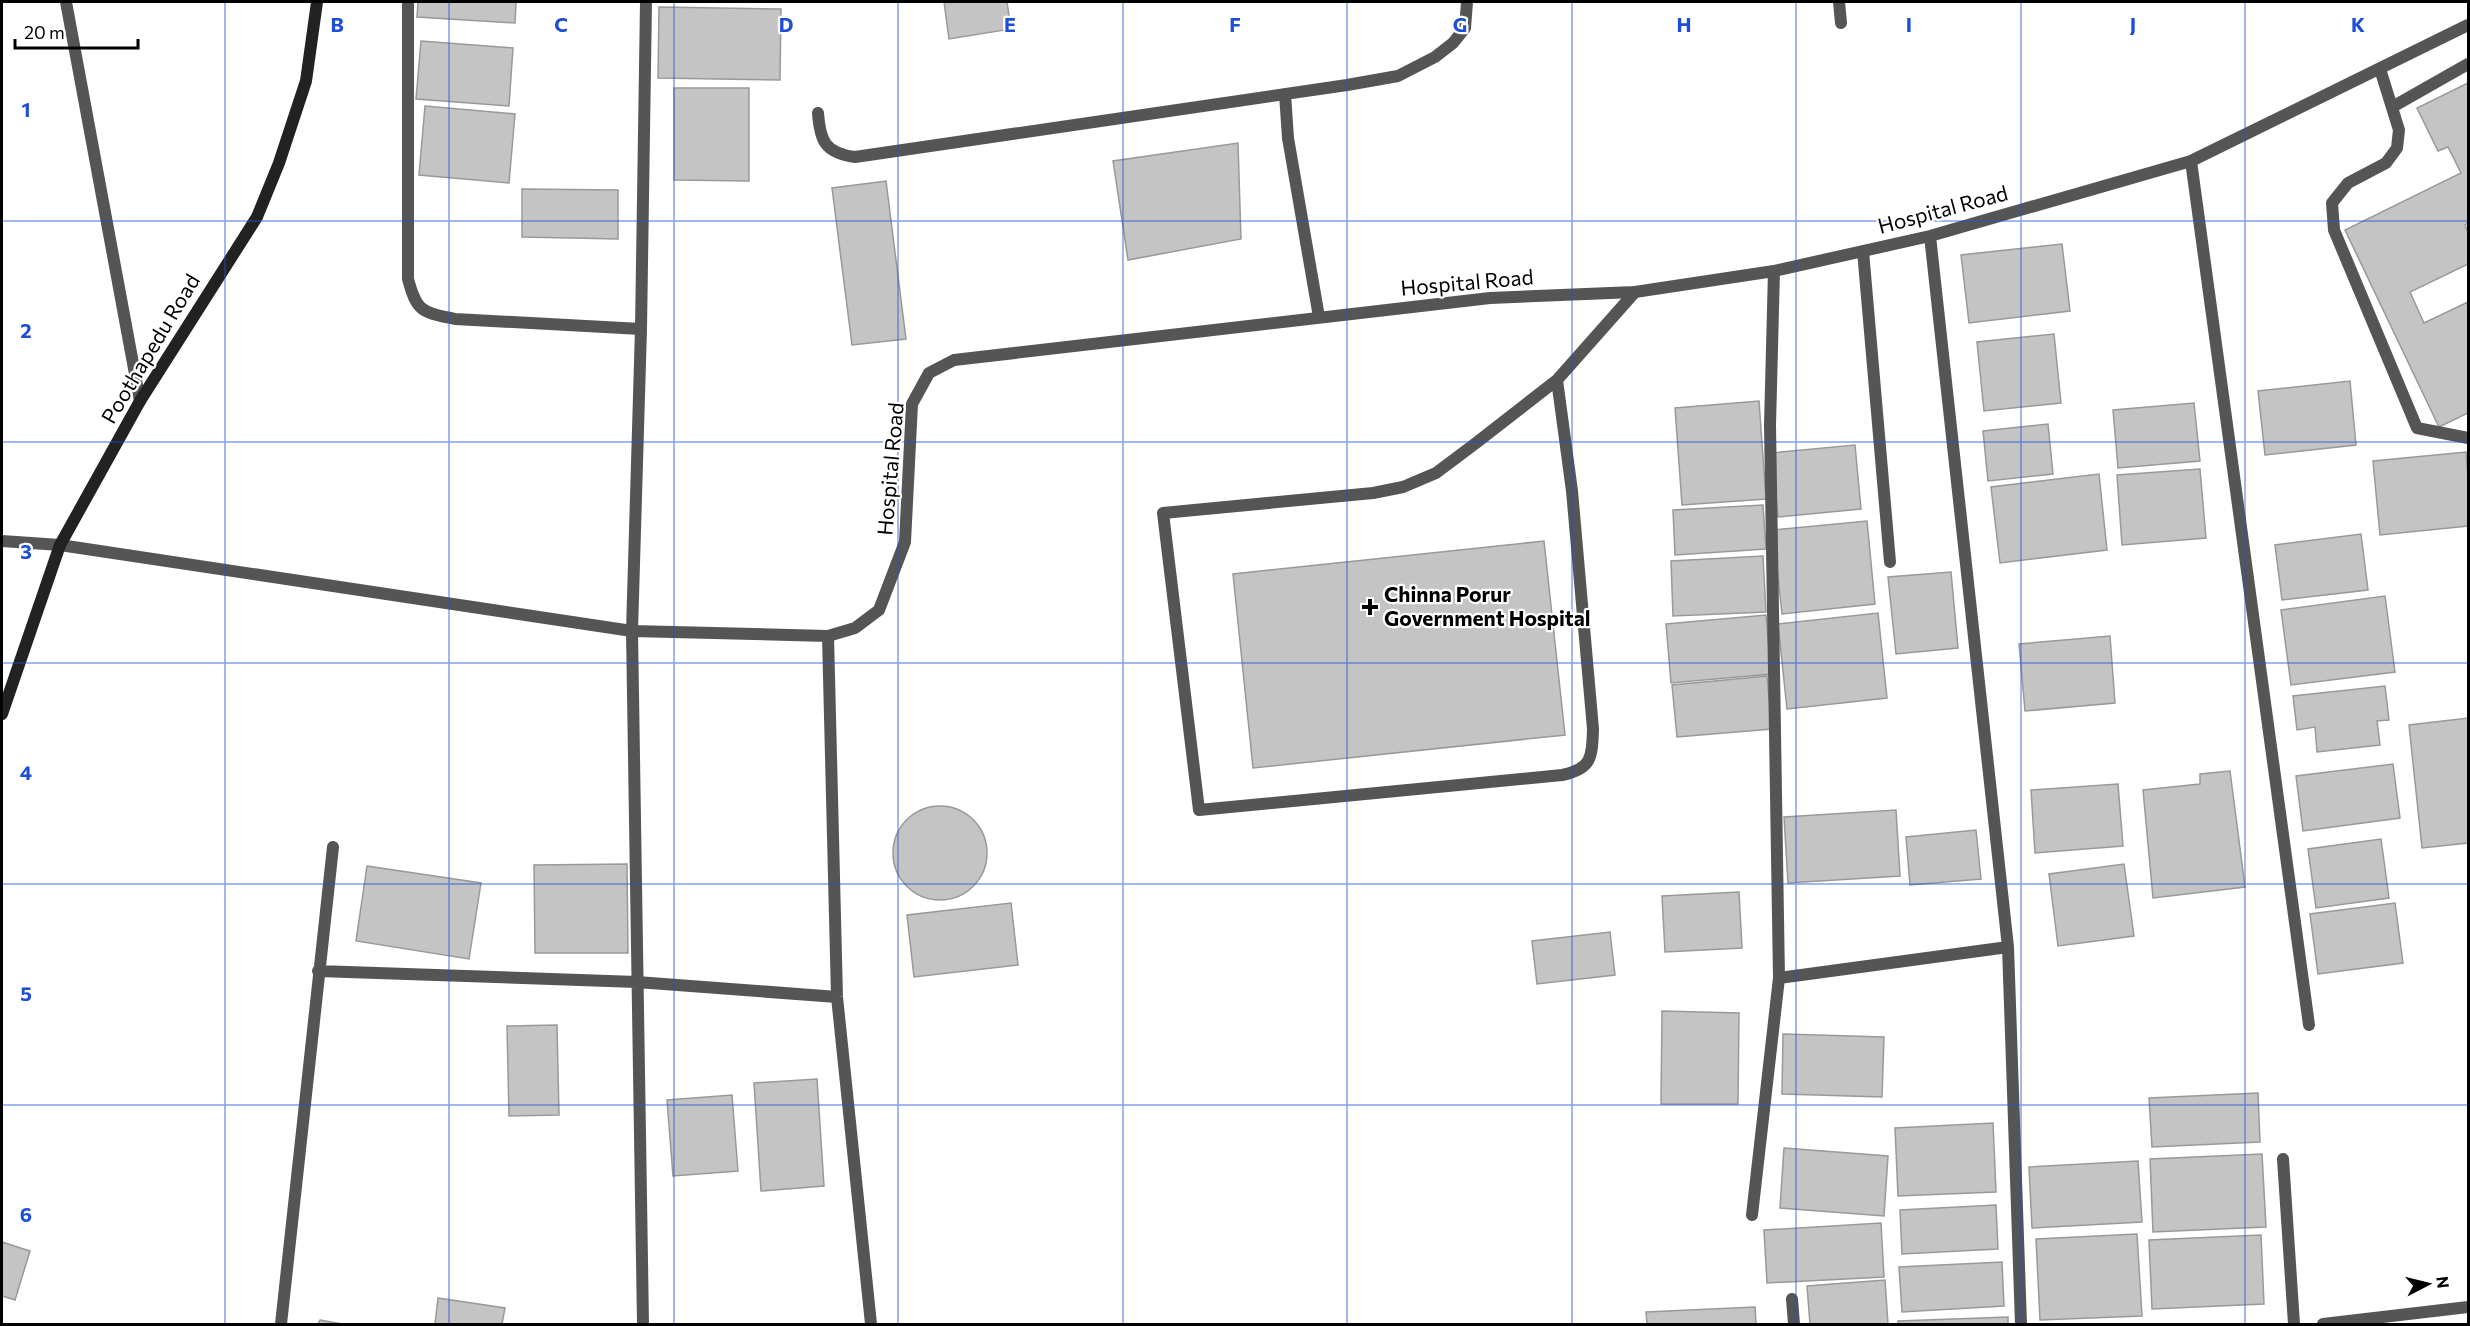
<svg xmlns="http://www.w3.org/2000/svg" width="2470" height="1326" viewBox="0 0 2470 1326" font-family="Commissioner,sans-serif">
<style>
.building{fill:#c4c4c4;stroke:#999;stroke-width:1.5}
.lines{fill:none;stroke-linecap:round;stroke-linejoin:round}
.lane{stroke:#555;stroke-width:12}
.street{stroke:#555;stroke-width:12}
.secondary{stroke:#222;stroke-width:12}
.grid{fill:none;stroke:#1d4ed8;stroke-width:1.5;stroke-opacity:0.55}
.poi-dot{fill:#000;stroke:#fff;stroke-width:2}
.labels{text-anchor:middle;stroke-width:4.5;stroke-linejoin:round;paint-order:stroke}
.street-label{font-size:21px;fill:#000;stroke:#fff}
.poi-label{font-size:21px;font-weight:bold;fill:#000;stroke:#fff;text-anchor:start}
.grid-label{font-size:20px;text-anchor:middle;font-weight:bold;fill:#1d4ed8;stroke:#fff;stroke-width:4.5;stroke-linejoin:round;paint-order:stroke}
</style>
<rect width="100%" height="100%" fill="#fff"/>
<!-- building -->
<path class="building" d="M418 2H516L515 23 417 17Z
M944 2H1007L1011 29 949 39Z
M659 7 781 9 780 80 658 78Z
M421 41 513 48 509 106 416 99Z
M2468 83V223L2465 225 2468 232V264L2410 292 2424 323 2468 302V413L2439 427 2345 230 2461 173 2448 147 2438 151 2417 108Z
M674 88H749V181L674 180Z
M425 106 515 114 509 183 419 175Z
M1238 143 1241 239 1128 260 1113 161Z
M886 181 906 339 852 345 832 188Z
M522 189 618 190V239L522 237Z
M2062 244 2070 311 1969 323 1961 255Z
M2054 334 2061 403 1984 411 1977 342Z
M2350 381 2356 445 2265 455 2258 391Z
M1759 401 1766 499 1682 505 1675 408Z
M2194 403 2200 461 2118 468 2113 410Z
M2048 424 2053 474 1988 481 1983 431Z
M1855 445 1861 509 1778 517 1771 453Z
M2466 452 2468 479V526L2380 535 2373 461Z
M2200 469 2206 538 2122 545 2117 475Z
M2099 474 2107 550 2000 563 1991 487Z
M1763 505 1766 549 1675 555 1673 510Z
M1867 521 1875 604 1782 614 1773 530Z
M2361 534 2368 590 2282 600 2275 545Z
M1544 541 1565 735 1253 768 1233 574Z
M1763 556 1766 612 1673 616 1671 561Z
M1951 572 1958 648 1896 654 1888 577Z
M2385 596 2395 672 2291 685 2281 610Z
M1878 613 1887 698 1787 709 1778 624Z
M1766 615 1771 674 1671 683 1666 624Z
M2110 636 2115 703 2025 711 2019 644Z
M1767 676 1772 729 1677 737 1672 685Z
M2385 686 2389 720 2377 721 2380 745 2317 752 2315 727 2297 730 2293 696Z
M2468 718V843L2422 848 2409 725Z
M2393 764 2400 818 2303 831 2296 776Z
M2230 771 2245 887 2153 898 2143 790 2200 784V774Z
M2118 784 2123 846 2035 853 2031 790Z
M893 853a47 47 0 1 1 94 0a47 47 0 1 1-94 0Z
M1896 810 1900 876 1788 883 1784 817Z
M1976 830 1981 879 1910 885 1906 837Z
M2381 839 2389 898 2316 908 2308 849Z
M627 864 628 953H535L534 865Z
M2124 864 2134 936 2058 946 2049 874Z
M367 866 481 883 469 959 356 941Z
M1739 892 1742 948 1665 952 1662 896Z
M1011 903 1018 965 914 977 907 915Z
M2395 903 2403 963 2318 974 2310 914Z
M1610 932 1615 975 1537 984 1532 941Z
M1662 1011 1739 1013 1738 1104H1661Z
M557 1025 559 1115 509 1116 507 1026Z
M1783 1034 1884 1037 1882 1097 1782 1094Z
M817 1079 824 1186 761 1191 754 1083Z
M2258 1093 2260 1142 2152 1147 2149 1098Z
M732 1095 738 1171 673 1176 667 1100Z
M1993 1123 1996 1192 1898 1196 1895 1128Z
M1784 1148 1888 1156 1884 1216 1780 1208Z
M2262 1154 2266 1227 2153 1232 2150 1159Z
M2138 1161 2142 1222 2032 1228 2029 1167Z
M1996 1205 1998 1249 1902 1254 1900 1210Z
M1881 1223 1884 1277 1767 1283 1764 1230Z
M2137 1234 2142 1316 2040 1320 2036 1239Z
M2261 1235 2264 1304 2152 1309 2149 1240Z
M2 1242 30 1251 15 1300 2 1296Z
M2002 1262 2004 1306 1902 1312 1899 1267Z
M1885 1280 1888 1324H1810L1807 1286Z
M438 1298 505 1308 502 1324H435Z
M1755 1307 1756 1324H1647L1646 1312Z
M2008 1317V1324H1898V1321Z
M320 1320 342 1324H318Z"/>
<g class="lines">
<!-- lane -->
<path class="lane" d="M1839 2 1841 23
M1285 94 1288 138
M818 113C820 141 825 153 855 157L1347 85 1398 76 1435 57 1453 43 1465 28 1467 2
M1557 380 1572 491 1593 729C1592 757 1592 769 1562 775L1199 810 1163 513 1373 493 1403 487 1436 473 1476 443 1557 380 1635 292"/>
<!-- street -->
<path class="street" d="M66 2 140 401
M408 2V279C417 313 423 312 455 319L641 329
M2380 69 2399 130 2397 148 2386 163 2348 183 2332 203 2334 230 2417 428 2468 438
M2394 106 2468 64
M1288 138 1319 317
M2191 161 2309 1025
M1930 236 2008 947 2021 1324
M1863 251 1890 562
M1774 271 1770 425 1779 978
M2 541 60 545 632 631 828 636 855 628 879 610 905 542 912 404 929 373 954 360 1490 298 1635 292 1774 271 1930 236 2191 161 2468 25
M828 636 837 997 871 1324
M318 971 637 982 837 997
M2283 1159 2294 1324
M1752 1215 1779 978 2008 947
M1792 1299 1794 1324
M281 1324 333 847
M643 1324 632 631 641 329 646 2
M2323 1324 2468 1307"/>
<!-- secondary -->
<path class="secondary" d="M2 714 60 545 140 401 257 217 279 163 306 81 317 2"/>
</g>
<!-- grid -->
<path class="grid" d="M225 2V1324M449 2V1324M674 2V1324M898 2V1324M1123 2V1324M1347 2V1324M1572 2V1324M1796 2V1324M2021 2V1324M2245 2V1324M2 221H2468M2 442H2468M2 663H2468M2 884H2468M2 1105H2468"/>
<!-- markers -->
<path class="poi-dot" d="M1367 598h6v6h6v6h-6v6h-6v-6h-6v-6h6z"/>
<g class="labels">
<!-- street labels -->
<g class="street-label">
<text transform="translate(1943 210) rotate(-15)" y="7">Hospital Road</text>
<text transform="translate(1467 283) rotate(-5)" y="7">Hospital Road</text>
<text transform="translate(151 349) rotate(-59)" y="7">Poothapedu Road</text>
<text transform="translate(891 469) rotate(-85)" y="7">Hospital Road</text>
</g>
<!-- poi labels -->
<g class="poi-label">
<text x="1384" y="602">Chinna Porur<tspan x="1384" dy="24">Government Hospital</tspan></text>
</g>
</g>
<g class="grid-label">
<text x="337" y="32">B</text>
<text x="561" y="32">C</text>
<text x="786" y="32">D</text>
<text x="1010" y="32">E</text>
<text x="1235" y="32">F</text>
<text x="1460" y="32">G</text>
<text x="1684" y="32">H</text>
<text x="1909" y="32">I</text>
<text x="2133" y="32">J</text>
<text x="2358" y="32">K</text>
<text x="26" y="117">1</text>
<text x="26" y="338">2</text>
<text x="26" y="559">3</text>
<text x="26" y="780">4</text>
<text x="26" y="1001">5</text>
<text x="26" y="1222">6</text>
</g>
<!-- border -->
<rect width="2470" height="1326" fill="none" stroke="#000000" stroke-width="6"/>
<!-- north arrow -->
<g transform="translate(2428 1284) rotate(83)" stroke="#ffffff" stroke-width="4.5" paint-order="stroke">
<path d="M0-4.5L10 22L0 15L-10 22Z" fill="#000000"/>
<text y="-9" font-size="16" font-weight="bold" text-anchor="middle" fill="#000000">N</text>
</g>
<!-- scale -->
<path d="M15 39v9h123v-9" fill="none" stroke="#000000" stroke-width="3"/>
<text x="24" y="39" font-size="18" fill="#000000" stroke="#ffffff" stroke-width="4.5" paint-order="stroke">20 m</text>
</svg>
